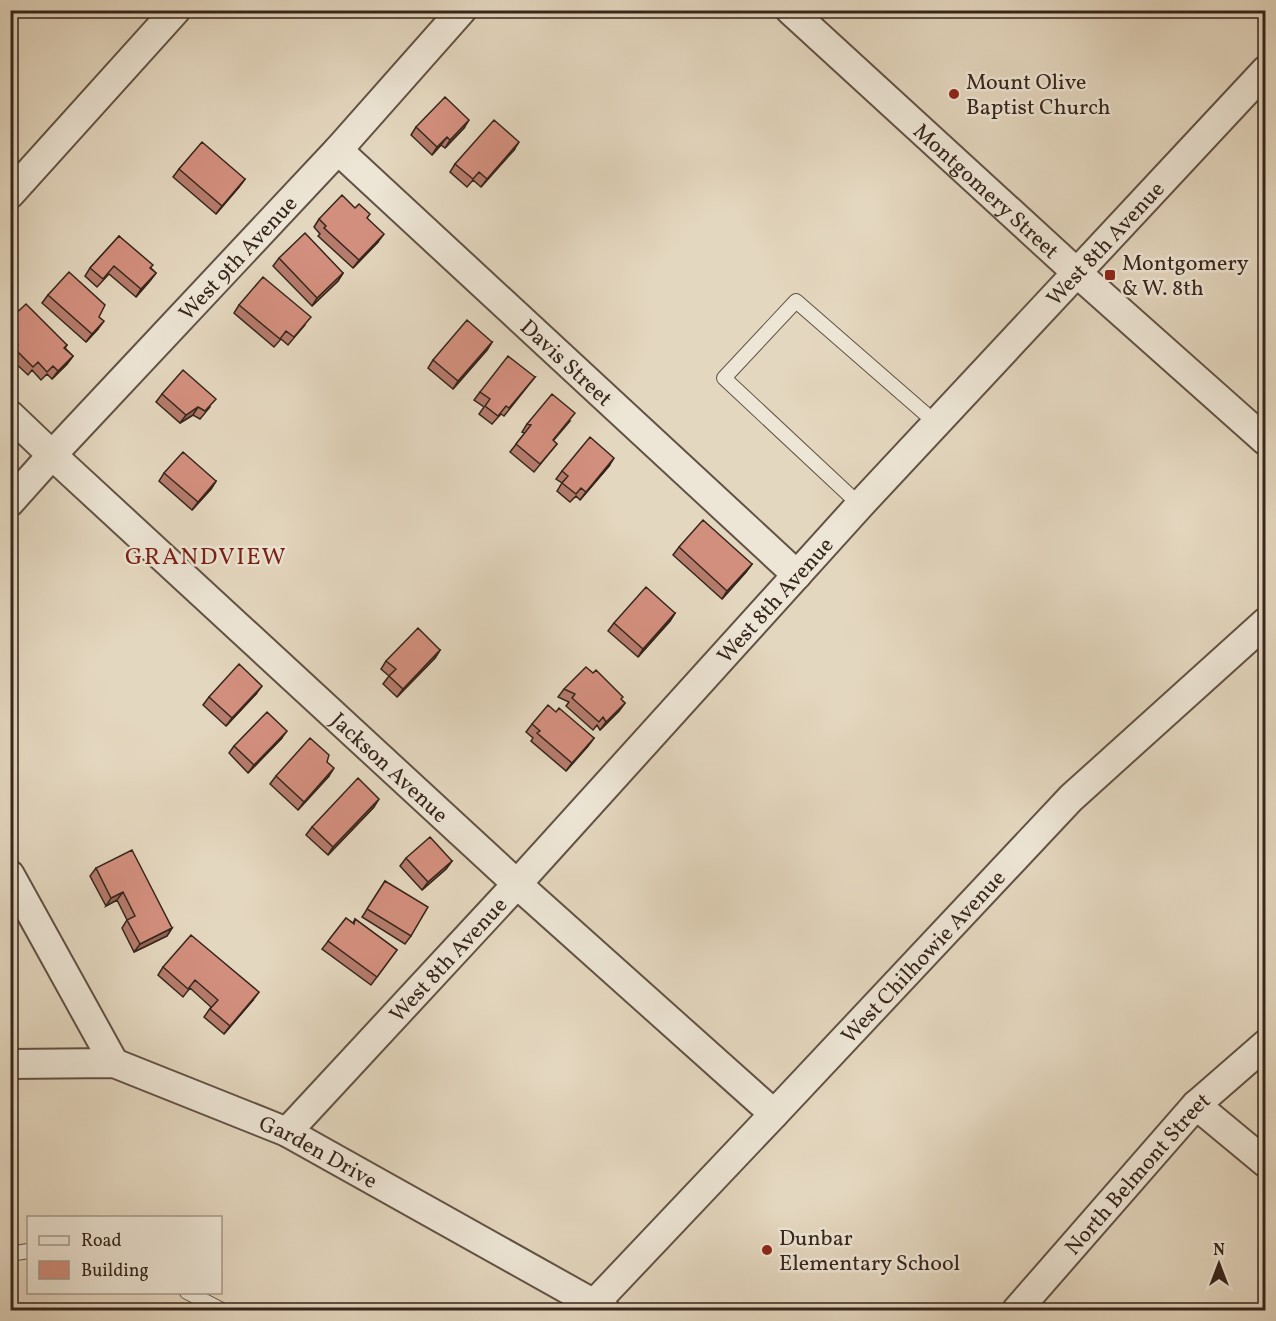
<svg xmlns="http://www.w3.org/2000/svg" width="1276" height="1321" viewBox="0 0 1276 1321" font-family="Vollkorn,serif">
<style>
.lines{fill:none;stroke-linecap:round;stroke-linejoin:round}
.lane-casing{stroke:#625245;stroke-width:16}
.street-casing{stroke:#625245;stroke-width:32}
.lane{stroke:#ede5d5;stroke-width:14}
.street{stroke:#ede5d5;stroke-width:28}
.wall{fill:#b57b6c;stroke:#37261c;stroke-width:1.5}
.shaded-wall{fill:#946458;stroke:#37261c;stroke-width:1.5}
.building{fill:#d38f7e;stroke:#37261c;stroke-width:1.5}
.poi-dot{fill:#8f2418;stroke:#ede5d5;stroke-width:2}
.labels{text-anchor:middle;stroke-width:5;stroke-linejoin:round;paint-order:stroke}
.poi-label{font-size:22px;fill:#37261c;stroke:#ede5d5;text-anchor:start}
.street-label{font-size:22px;fill:#37261c;stroke:#ede5d5}
.neighbourhood-label{font-size:24px;letter-spacing:1.5px;fill:#7a1f14;stroke:#ede5d5}
</style>
<rect width="100%" height="100%" fill="#e4d7bf"/>
<filter id="stains"><feTurbulence type="fractalNoise" baseFrequency=".00333" numOctaves="4"/><feColorMatrix values="0 0 0 0 .2 0 0 0 0 .09 0 0 0 0 .02 0 0 0 .5 -.17"/></filter>
<radialGradient id="worn" r=".72"><stop offset=".6" stop-color="#630" stop-opacity="0"/><stop offset="1" stop-color="#630" stop-opacity=".3"/></radialGradient>
<g class="lines">
<!-- lane casing -->
<g class="lane-casing">
<path id="lane" d="M860 505 724 378 796 301 936 423
M10 1255 16 1253 28 1251
M187 1292 222 1310"/>
</g>
<!-- street casing -->
<g class="street-casing">
<g id="street">
<path id="s1" d="M790 10 1076 272 1266 441"/>
<path id="s2" d="M338 150 797 575"/>
<path d="M10 194 176 10"/>
<path id="s3" d="M10 415 52 455 517 884 774 1114"/>
<path id="s4" d="M10 502 52 455 338 150 462 10"/>
<path d="M10 875 114 1063"/>
<path id="s5" d="M10 1064 114 1063 287 1132 605 1310"/>
<path d="M1196 1105 1266 1163"/>
<path id="s6" d="M287 1132 517 884 860 505 1266 70"/>
<path id="s7" d="M593 1305 774 1114 1071 798 1266 622"/>
<path id="s8" d="M1017 1310 1196 1105 1266 1044"/>
</g>
</g>
<!-- lane -->
<use href="#lane" class="lane"/>
<!-- street -->
<use href="#street" class="street"/>
</g>
<!-- wall -->
<path class="wall" d="M416 127 464 128 445 148 441 145 432 155 411 135Z
M514 150 481 187 473 180 467 187 450 172 455 164Z
M179 169 245 179 239 187 216 214 173 177Z
M367 218 378 242 353 268 318 236 320 234 314 227 319 219Z
M119 236 156 273 136 297 109 274 97 287 85 276 90 268Z
M279 258 343 273 338 281 312 306 273 266Z
M48 295 99 317 98 329 86 342 42 303Z
M239 305 305 325 288 345 281 339 274 347 234 313Z
M10 319 67 345 65 348 73 356 67 364 52 379 47 374 41 380 32 370 28 375 10 358V354L12 352 10 351Z
M492 342 487 350 453 389 428 368 433 360Z
M535 377 504 416 501 414 492 424 479 414 484 407 474 400 480 392Z
M162 394 210 407 200 419 193 415 180 423 156 402Z
M570 421 553 441 557 444 534 472 510 452 525 433 522 432 527 424Z
M609 466 580 500 576 496 570 502 557 491 562 483 556 479 562 471Z
M164 473 216 481 211 489 192 510 159 481Z
M679 547 752 564 746 572 722 599 673 555Z
M675 613 670 621 638 657 608 631 614 623Z
M440 650 435 658 397 697 383 684 389 676 381 669 386 661Z
M564 689 621 700 625 703 619 711 600 730 597 725 593 730 566 706 569 702 558 697Z
M256 694 226 726 203 705 209 697Z
M556 712 594 738 588 746 566 771 531 741 533 738 526 732 532 724Z
M281 739 248 773 229 753 234 746Z
M327 762 329 776 298 810 270 784 276 776Z
M374 807 328 855 306 835 312 827Z
M406 858 452 861 446 869 422 890 400 866Z
M96 868 172 928 167 936 134 952 122 928 127 920 117 900 106 906 90 876Z
M385 881 411 936 405 944 362 917Z
M346 918 353 923 355 919 397 950 371 985 322 949Z
M163 967 253 1000 224 1034 204 1017 211 1007 190 988 183 997 158 975Z"/>
<!-- shaded-wall -->
<path class="shaded-wall" d="M469 120 464 128 445 148 450 140Z
M447 137 441 145 432 155 437 147Z
M519 142 514 150 481 187 487 179Z
M245 179 239 187 216 214 222 206Z
M384 234 378 242 353 268 359 260Z
M156 273 150 281 136 297 141 289Z
M343 273 338 281 312 306 317 298Z
M104 321 98 329 86 342 92 334Z
M492 342 487 350 453 389 458 381Z
M73 356 67 364 52 379 58 371Z
M198 407 193 415 180 423 186 415Z
M614 458 609 466 580 500 586 492Z
M216 481 211 489 192 510 198 502Z
M752 564 746 572 722 599 727 591Z
M675 613 670 621 638 657 643 649Z
M440 650 435 658 397 697 403 689Z
M262 686 256 694 226 726 232 718Z
M625 703 619 711 600 730 606 722Z
M287 731 281 739 248 773 254 765Z
M594 738 588 746 566 771 572 763Z
M334 768 329 776 298 810 304 802Z
M379 799 374 807 328 855 333 847Z
M452 861 446 869 422 890 428 882Z
M123 892 117 900 106 906 111 898Z
M172 928 167 936 134 952 140 944Z
M259 992 253 1000 224 1034 230 1026Z"/>
<!-- building -->
<path class="building" d="M445 97 469 120 450 140 447 137 437 147 416 127Z
M494 120 519 142 487 179 479 172 473 179 455 164Z
M202 142 245 179 222 206 179 169Z
M342 195 355 208 359 204 370 214 367 218 384 234 359 260 324 228 326 226 319 219Z
M305 233 343 273 317 298 279 258Z
M119 236 153 265 150 268 156 273 141 289 114 266 103 279 90 268Z
M69 272 105 305 99 317 104 321 92 334 48 295Z
M263 277 311 317 294 337 286 331 280 339 239 305Z
M26 304 67 345 64 348 73 356 58 371 53 366 47 372 38 362 33 367 14 348 18 345 10 337V319Z
M467 320 492 342 458 381 433 360Z
M508 356 535 377 509 408 506 406 498 416 485 406 490 399 480 392Z
M183 370 216 399 205 411 198 407 186 415 162 394Z
M552 394 575 413 553 440 557 444 540 464 516 444 531 425 527 424Z
M590 437 614 458 586 492 581 488 576 494 562 483 568 476 562 471Z
M183 452 216 481 198 502 164 473Z
M703 520 752 564 727 591 679 547Z
M646 587 675 613 643 649 614 623Z
M418 628 440 650 403 689 389 676 396 669 386 661Z
M239 664 262 686 232 718 209 697Z
M586 667 593 673 596 670 623 697 621 699 625 703 606 722 603 717 599 722 572 698 575 694 564 689Z
M548 705 556 712 559 708 594 738 572 763 537 733 540 731 532 724Z
M267 712 287 731 254 765 234 746Z
M310 738 329 755 327 762 334 768 304 802 276 776Z
M358 778 379 799 333 847 312 827Z
M430 837 452 861 428 882 406 858Z
M132 850 172 928 140 944 127 920 135 916 123 892 111 898 96 868Z
M385 881 428 907 411 936 367 909Z
M346 918 354 924 355 919 397 950 377 977 328 941Z
M191 935 259 992 230 1026 210 1009 218 1000 195 980 188 989 163 967Z"/>
<!-- markers -->
<g class="poi-dot">
<circle cx="954" cy="94" r="6"/>
<rect x="1104" y="269" width="12" height="12" rx="3"/>
<circle cx="767" cy="1250" r="6"/>
</g>
<g class="labels">
<!-- poi labels -->
<g class="poi-label">
<text x="966" y="89">Mount Olive<tspan x="966" dy="25">Baptist Church</tspan></text>
<text x="1122" y="270">Montgomery<tspan x="1122" dy="25">&amp; W. 8th</tspan></text>
<text x="779" y="1245">Dunbar<tspan x="779" dy="25">Elementary School</tspan></text>
</g>
<!-- street labels -->
<g class="street-label">
<text dy="8" stroke="none"><textPath href="#s1" startOffset="267">Montgomery Street</textPath></text>
<text dy="8" stroke="none"><textPath href="#s6" startOffset="1208">West 8th Avenue</textPath></text>
<text dy="8" stroke="none"><textPath href="#s4" startOffset="334">West 9th Avenue</textPath></text>
<text dy="8" stroke="none"><textPath href="#s2" startOffset="312">Davis Street</textPath></text>
<text dy="8" stroke="none"><textPath href="#s6" startOffset="722">West 8th Avenue</textPath></text>
<text dy="8" stroke="none"><textPath href="#s3" startOffset="518">Jackson Avenue</textPath></text>
<text dy="8" stroke="none"><textPath href="#s7" startOffset="480">West Chilhowie Avenue</textPath></text>
<text dy="8" stroke="none"><textPath href="#s6" startOffset="236">West 8th Avenue</textPath></text>
<text dy="8" stroke="none"><textPath href="#s5" startOffset="327">Garden Drive</textPath></text>
<text dy="8" stroke="none"><textPath href="#s8" startOffset="182">North Belmont Street</textPath></text>
</g>
<!-- neighbourhood labels -->
<g class="neighbourhood-label">
<text x="206" y="564">GRANDVIEW</text>
</g>
</g>
<!-- margin -->
<rect width="1276" height="1321" fill="none" stroke="#e4d7bf" stroke-width="36"/>
<rect x="12" y="12" width="1252" height="1297" fill="none" stroke="#37261c" stroke-width="3"/>
<rect x="18" y="18" width="1240" height="1285" fill="none" stroke="#37261c" stroke-width="1.5"/>
<!-- legend -->
<rect x="27" y="1216" width="195" height="78" fill="#ede5d5" stroke="#a4998b" stroke-width="1.5"/>
<rect x="39" y="1236" width="30" height="9" fill="#ede5d5" stroke="#a4998b" stroke-width="1.5"/>
<text x="81" y="1246" font-size="18" fill="#37261c">Road</text>
<rect x="39" y="1261" width="30" height="18" fill="#d38f7e" stroke="#a4998b" stroke-width="1.5"/>
<text x="81" y="1276" font-size="18" fill="#37261c">Building</text>
<!-- north arrow -->
<g transform="translate(1219 1264)" stroke="#ede5d5" stroke-width="4.5" paint-order="stroke">
<path d="M0-4.5L10 22L0 15L-10 22Z" fill="#37261c"/>
<text y="-9" font-size="16" font-weight="bold" text-anchor="middle" fill="#37261c">N</text>
</g>
<rect width="100%" height="100%" filter="url(#stains)"/>
<rect width="100%" height="100%" fill="url(#worn)"/>
</svg>
